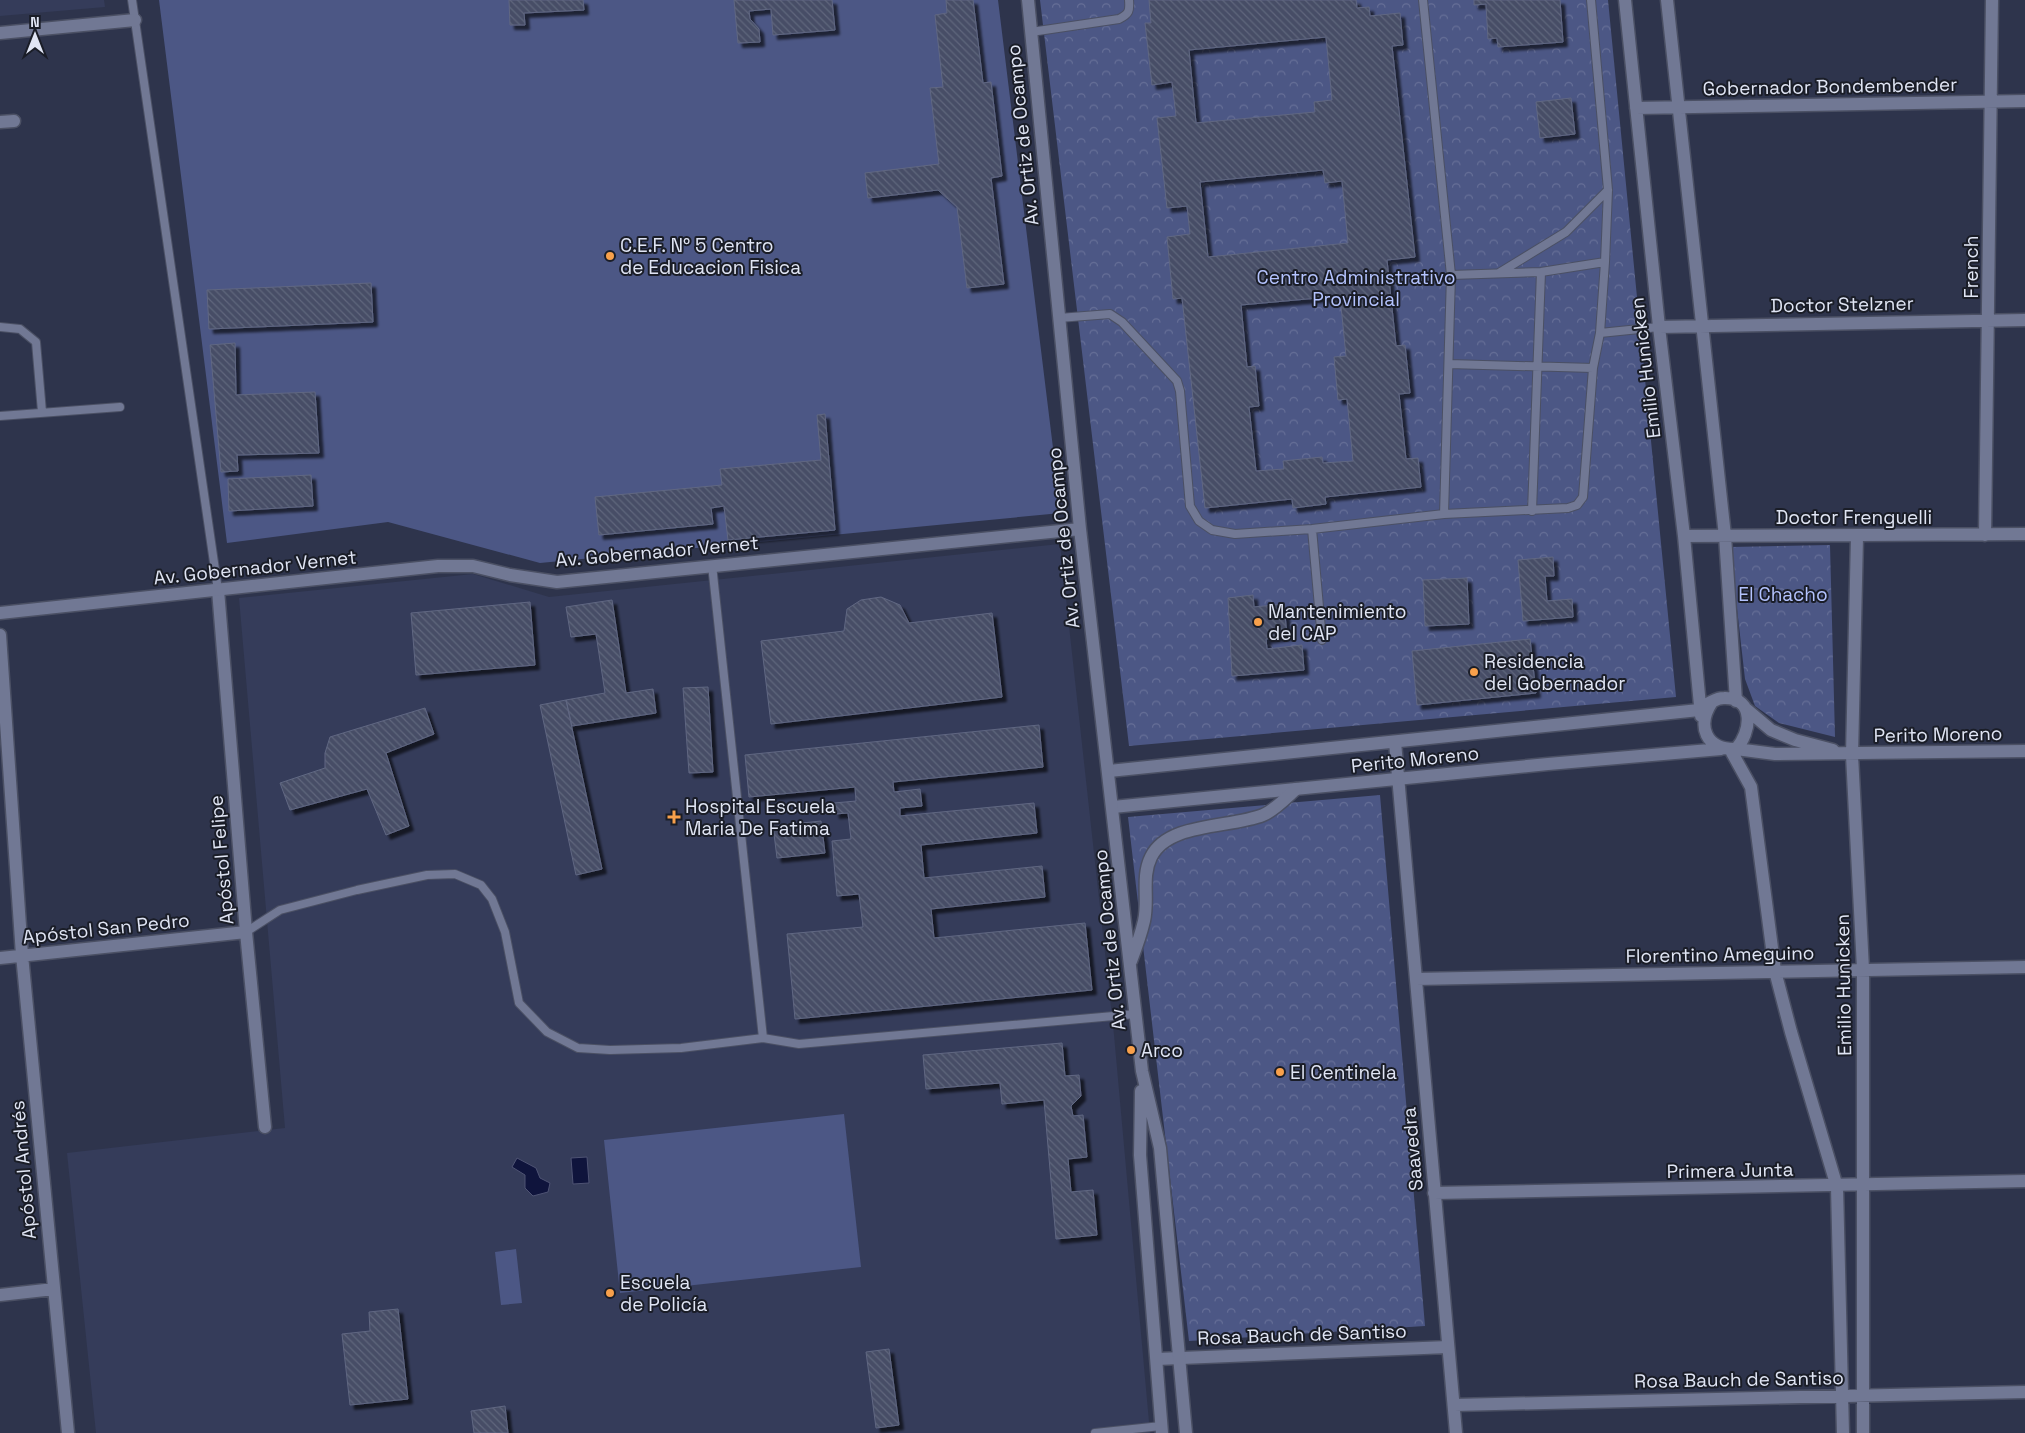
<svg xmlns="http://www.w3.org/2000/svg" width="2025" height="1433" viewBox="0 0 2025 1433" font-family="'Space Grotesk',sans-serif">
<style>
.built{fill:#353c5a}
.grass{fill:#4c5785}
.park{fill:url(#park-crowns)}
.water{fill:#0f143c;stroke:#4e5373}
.building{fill:url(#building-back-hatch);stroke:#606782;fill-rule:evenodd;filter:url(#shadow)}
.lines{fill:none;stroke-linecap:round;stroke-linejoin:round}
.lane-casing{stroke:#4b5064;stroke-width:10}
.street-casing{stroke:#4b5064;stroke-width:15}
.secondary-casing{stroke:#4b5064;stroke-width:15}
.lane{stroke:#717894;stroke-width:8}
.street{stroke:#717894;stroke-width:12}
.secondary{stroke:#717894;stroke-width:12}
.poi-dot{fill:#f8a04b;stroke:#1a1d27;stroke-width:2}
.labels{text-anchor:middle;stroke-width:4;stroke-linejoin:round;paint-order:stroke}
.street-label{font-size:19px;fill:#e0e5f4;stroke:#1a1d27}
.poi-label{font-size:19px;fill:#e0e5f4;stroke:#1a1d27;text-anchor:start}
.park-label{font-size:19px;fill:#b4c3fe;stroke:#1a1d27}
</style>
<defs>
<pattern id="park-crowns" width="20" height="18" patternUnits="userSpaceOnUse" patternTransform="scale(1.25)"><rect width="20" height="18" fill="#4c5785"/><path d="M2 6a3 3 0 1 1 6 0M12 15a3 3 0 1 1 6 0" fill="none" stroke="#666f97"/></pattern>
<pattern id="building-back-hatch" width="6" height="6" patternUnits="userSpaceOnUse" patternTransform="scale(1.25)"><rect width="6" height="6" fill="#464d66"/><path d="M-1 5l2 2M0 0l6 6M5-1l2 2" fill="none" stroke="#60667c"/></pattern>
<filter id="shadow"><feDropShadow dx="4.5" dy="4.5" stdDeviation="1" flood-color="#0009"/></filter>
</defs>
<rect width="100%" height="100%" fill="#2e344c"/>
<!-- built -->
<path class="built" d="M0 0H104L105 7 0 16Z
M1060 544 1114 1035 1150 1433H96L67 1153 285 1128 239 598 473 574 549 597Z"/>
<!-- grass -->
<path class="grass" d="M159 0H998L1061 513 540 563 388 522 227 543Z
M844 1114 861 1267 620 1293 604 1140Z
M516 1249 522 1303 501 1305 495 1252Z"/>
<!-- park -->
<path class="park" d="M1040 0H1608L1676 697 1129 746Z
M1830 545 1835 737 1779 723 1755 706 1745 679 1730 547Z
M1380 795 1425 1326 1189 1341 1128 817Z"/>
<!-- water -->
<path class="water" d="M587 1157 589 1183 573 1184 571 1158Z
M517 1158 536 1168 540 1178 550 1183 548 1192 533 1196 525 1188V1175L512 1167Z"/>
<!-- building -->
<path class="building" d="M509 0H583L584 10 524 13 525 25H510Z
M734 0H832L835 30 773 35 771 9 749 11 750 19 759 29 760 42 738 43Z
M946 0H973L983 83 991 82 1002 176 991 178 1004 284 967 288 957 207 938 190 868 198 865 173 939 164 930 88 943 87 935 15 947 13Z
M1149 0H1356L1357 8 1369 7 1370 16 1400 13 1403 45 1392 46 1415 257 1387 260 1396 346 1405 345 1410 393 1399 394 1406 459 1418 458 1421 487 1325 497 1326 504 1293 508 1292 499 1205 508 1182 298 1173 299 1167 237 1190 234 1187 206 1167 208 1157 118 1176 116 1172 82 1152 85 1145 23H1151ZM1326 37 1332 100 1314 102 1315 112 1196 123 1189 50ZM1323 170 1325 183 1342 181 1348 243 1208 257 1200 182ZM1340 296 1346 356 1334 357 1338 400 1347 399 1353 461 1323 463 1322 457 1283 461 1284 469 1256 471 1249 407 1259 406 1255 366 1247 367 1241 305Z
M1474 0H1560L1563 42 1498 47 1497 38 1488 39 1486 4 1474 5Z
M1571 98 1575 134 1540 138 1536 102Z
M371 283 373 322 209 329 207 290Z
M235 343 236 395 315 392 319 453 237 455 238 471 221 472 210 345Z
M825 414 835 530 728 540 724 506 711 508 713 524 599 535 595 497 722 485 720 469 821 460 817 415Z
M311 475 313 506 229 511 228 479Z
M1553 557 1554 576H1545L1547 601 1572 599 1573 617 1523 621 1518 560Z
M1467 578 1469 624 1425 626 1423 580Z
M1253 595 1254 607 1284 604 1287 636 1266 639 1267 649 1302 645 1304 670 1232 676 1228 598Z
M881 597 900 605 909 623 992 613 1002 697 771 724 761 641 844 631 847 609 861 600Z
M612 600 626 693 653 689 656 713 572 726 566 700 605 693 596 634 571 637 566 607Z
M530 602 535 665 416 675 411 613Z
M1530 639 1536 693 1417 705 1412 651Z
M708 687 713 772 689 773 683 688Z
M566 700 602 869 576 875 540 705Z
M425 708 434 734 386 753 409 826 386 835 367 789 290 810 280 783 325 768V753L330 737Z
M1039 725 1043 767 893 782 894 792 920 789 922 806 900 808V816L1034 803 1037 833 921 845 924 878 1042 866 1045 897 931 909 934 938 1085 923 1092 990 795 1019 787 934 863 927 859 894 837 896 832 841 851 839 848 813 835 814 834 803 856 801 855 787 749 797 745 755Z
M821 821 825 853 777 858 773 826Z
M1062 1043 1065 1076 1079 1075 1081 1096 1071 1106 1073 1116 1083 1115 1087 1157 1068 1159 1071 1192 1093 1190 1097 1235 1056 1239 1044 1100 1002 1104 1000 1083 926 1089 923 1055Z
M398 1309 408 1399 350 1405 342 1334 370 1331 369 1312Z
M889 1349 899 1425 876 1428 866 1352Z
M505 1406 508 1433H474L471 1411Z"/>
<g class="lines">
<!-- lane casing -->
<g class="lane-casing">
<path id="lane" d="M132 0 218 590
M1423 0 1451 275 1444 514
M1591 0 1608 190 1605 262
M1031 32 1119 19C1129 14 1130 11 1129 0
M1499 273 1566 232 1608 190
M1059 318 1110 314 1122 322 1177 381 1180 391 1190 506 1199 521 1212 530 1235 534 1312 529 1444 514 1568 508 1577 505 1583 497 1593 368 1600 333 1605 262 1541 272 1451 275
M0 327 20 329 36 342 42 412
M1600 333 1659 327
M1449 364 1593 368
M0 416 120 407
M1532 511 1541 272
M1312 529 1322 640
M246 932 280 910 357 890 427 875 455 874 481 885 492 899 505 932 519 1003 547 1032 578 1048 610 1050 681 1048 763 1038 712 565
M763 1038 799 1044 1136 1014
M1095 1433 1161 1426"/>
</g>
<!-- street casing -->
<g class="street-casing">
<path id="street" d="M1625 0 1659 327 1684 536 1701 716
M1667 0 1725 536 1736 701
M0 33 135 20
M1636 108 2025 101
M0 122 14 121
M1659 327 2025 320
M1985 535 1992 0
M1684 536 2025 534
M1857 537 1852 755 1863 969V1433
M218 590 246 932 265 1127
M0 635 22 955 68 1433
M1745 708 1771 730 1795 740 1833 750
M1395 742 1456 1433
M1730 749 1751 787 1775 971 1791 1032 1837 1187 1843 1433
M1736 749 1775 754 2025 751
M1109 771 1699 710C1706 705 1715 698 1724 698 1756 697 1751 733 1736 749 1706 750 1696 726 1712 702
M1113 807 1548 764 1721 749
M0 958 246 932
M1416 979 2025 967
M1434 1193 2025 1181
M0 1295 54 1289
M1157 1359 1448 1347
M1454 1405 2025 1392"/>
</g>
<!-- secondary casing -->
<g class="secondary-casing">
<path id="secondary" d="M1028 0 1080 529 1142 1071 1160 1148 1186 1433
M0 613 438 566H473L510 575 557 582 1080 529
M1131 961C1136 948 1141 934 1144 921 1149 899 1141 877 1151 857 1168 822 1231 828 1263 815 1275 810 1286 798 1296 789
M1141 1091 1140 1155 1162 1433"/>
</g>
<!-- lane -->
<use href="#lane" class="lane"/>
<!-- street -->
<use href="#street" class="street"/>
<!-- secondary -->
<use href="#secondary" class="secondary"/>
</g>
<!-- markers -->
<g class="poi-dot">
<circle cx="610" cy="256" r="5"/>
<circle cx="1258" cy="622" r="5"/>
<circle cx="1474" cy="672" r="5"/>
<path d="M671.5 809.5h5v5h5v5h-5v5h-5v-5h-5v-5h5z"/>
<circle cx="1131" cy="1050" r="5"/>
<circle cx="1280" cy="1072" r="5"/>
<circle cx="610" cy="1293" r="5"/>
</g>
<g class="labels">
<!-- street labels -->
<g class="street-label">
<text transform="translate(1830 86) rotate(-1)" y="7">Gobernador Bondembender</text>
<text transform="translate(1022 135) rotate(-96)" y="7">Av. Ortiz de Ocampo</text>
<text transform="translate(1971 267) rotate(-90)" y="7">French</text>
<text transform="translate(1842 304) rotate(-1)" y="7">Doctor Stelzner</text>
<text transform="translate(1645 368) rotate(-97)" y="7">Emilio Hunicken</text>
<text x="1854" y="524">Doctor Frenguelli</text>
<text transform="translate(1063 538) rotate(-96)" y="7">Av. Ortiz de Ocampo</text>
<text transform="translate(657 551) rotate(-5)" y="7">Av. Gobernador Vernet</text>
<text transform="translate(255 567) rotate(-6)" y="7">Av. Gobernador Vernet</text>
<text transform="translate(1938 734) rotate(-1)" y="7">Perito Moreno</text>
<text transform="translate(1415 759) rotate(-6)" y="7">Perito Moreno</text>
<text transform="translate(221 860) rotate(-95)" y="7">Apóstol Felipe</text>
<text transform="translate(106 928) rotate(-6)" y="7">Apóstol San Pedro</text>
<text transform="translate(1109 940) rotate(-96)" y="7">Av. Ortiz de Ocampo</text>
<text transform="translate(1720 954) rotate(-1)" y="7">Florentino Ameguino</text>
<text transform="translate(1843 985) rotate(-91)" y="7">Emilio Hunicken</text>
<text transform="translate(1412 1149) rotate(-95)" y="7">Saavedra</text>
<text transform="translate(23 1170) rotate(-95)" y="7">Apóstol Andrés</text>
<text transform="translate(1730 1170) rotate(-1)" y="7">Primera Junta</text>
<text transform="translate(1302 1334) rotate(-2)" y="7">Rosa Bauch de Santiso</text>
<text transform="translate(1739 1379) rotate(-1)" y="7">Rosa Bauch de Santiso</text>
</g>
<!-- poi labels -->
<g class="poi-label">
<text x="620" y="252">C.E.F. N° 5 Centro<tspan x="620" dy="22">de Educacion Fisica</tspan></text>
<text x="1268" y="618">Mantenimiento<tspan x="1268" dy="22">del CAP</tspan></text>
<text x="1484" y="668">Residencia<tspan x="1484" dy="22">del Gobernador</tspan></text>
<text x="685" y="813">Hospital Escuela<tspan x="685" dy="22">Maria De Fatima</tspan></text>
<text x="1141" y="1057">Arco</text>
<text x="1290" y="1079">El Centinela</text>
<text x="620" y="1289">Escuela<tspan x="620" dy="22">de Policía</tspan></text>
</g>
<!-- park labels -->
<g class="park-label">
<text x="1356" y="284">Centro Administrativo<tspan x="1356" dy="22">Provincial</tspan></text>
<text x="1783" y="601">El Chacho</text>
</g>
</g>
<!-- north arrow -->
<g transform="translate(35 35)" stroke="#1a1d27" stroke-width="4" paint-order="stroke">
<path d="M0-4L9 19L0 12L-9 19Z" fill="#e0e5f4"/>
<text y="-8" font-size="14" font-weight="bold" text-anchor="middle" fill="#e0e5f4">N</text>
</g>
</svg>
